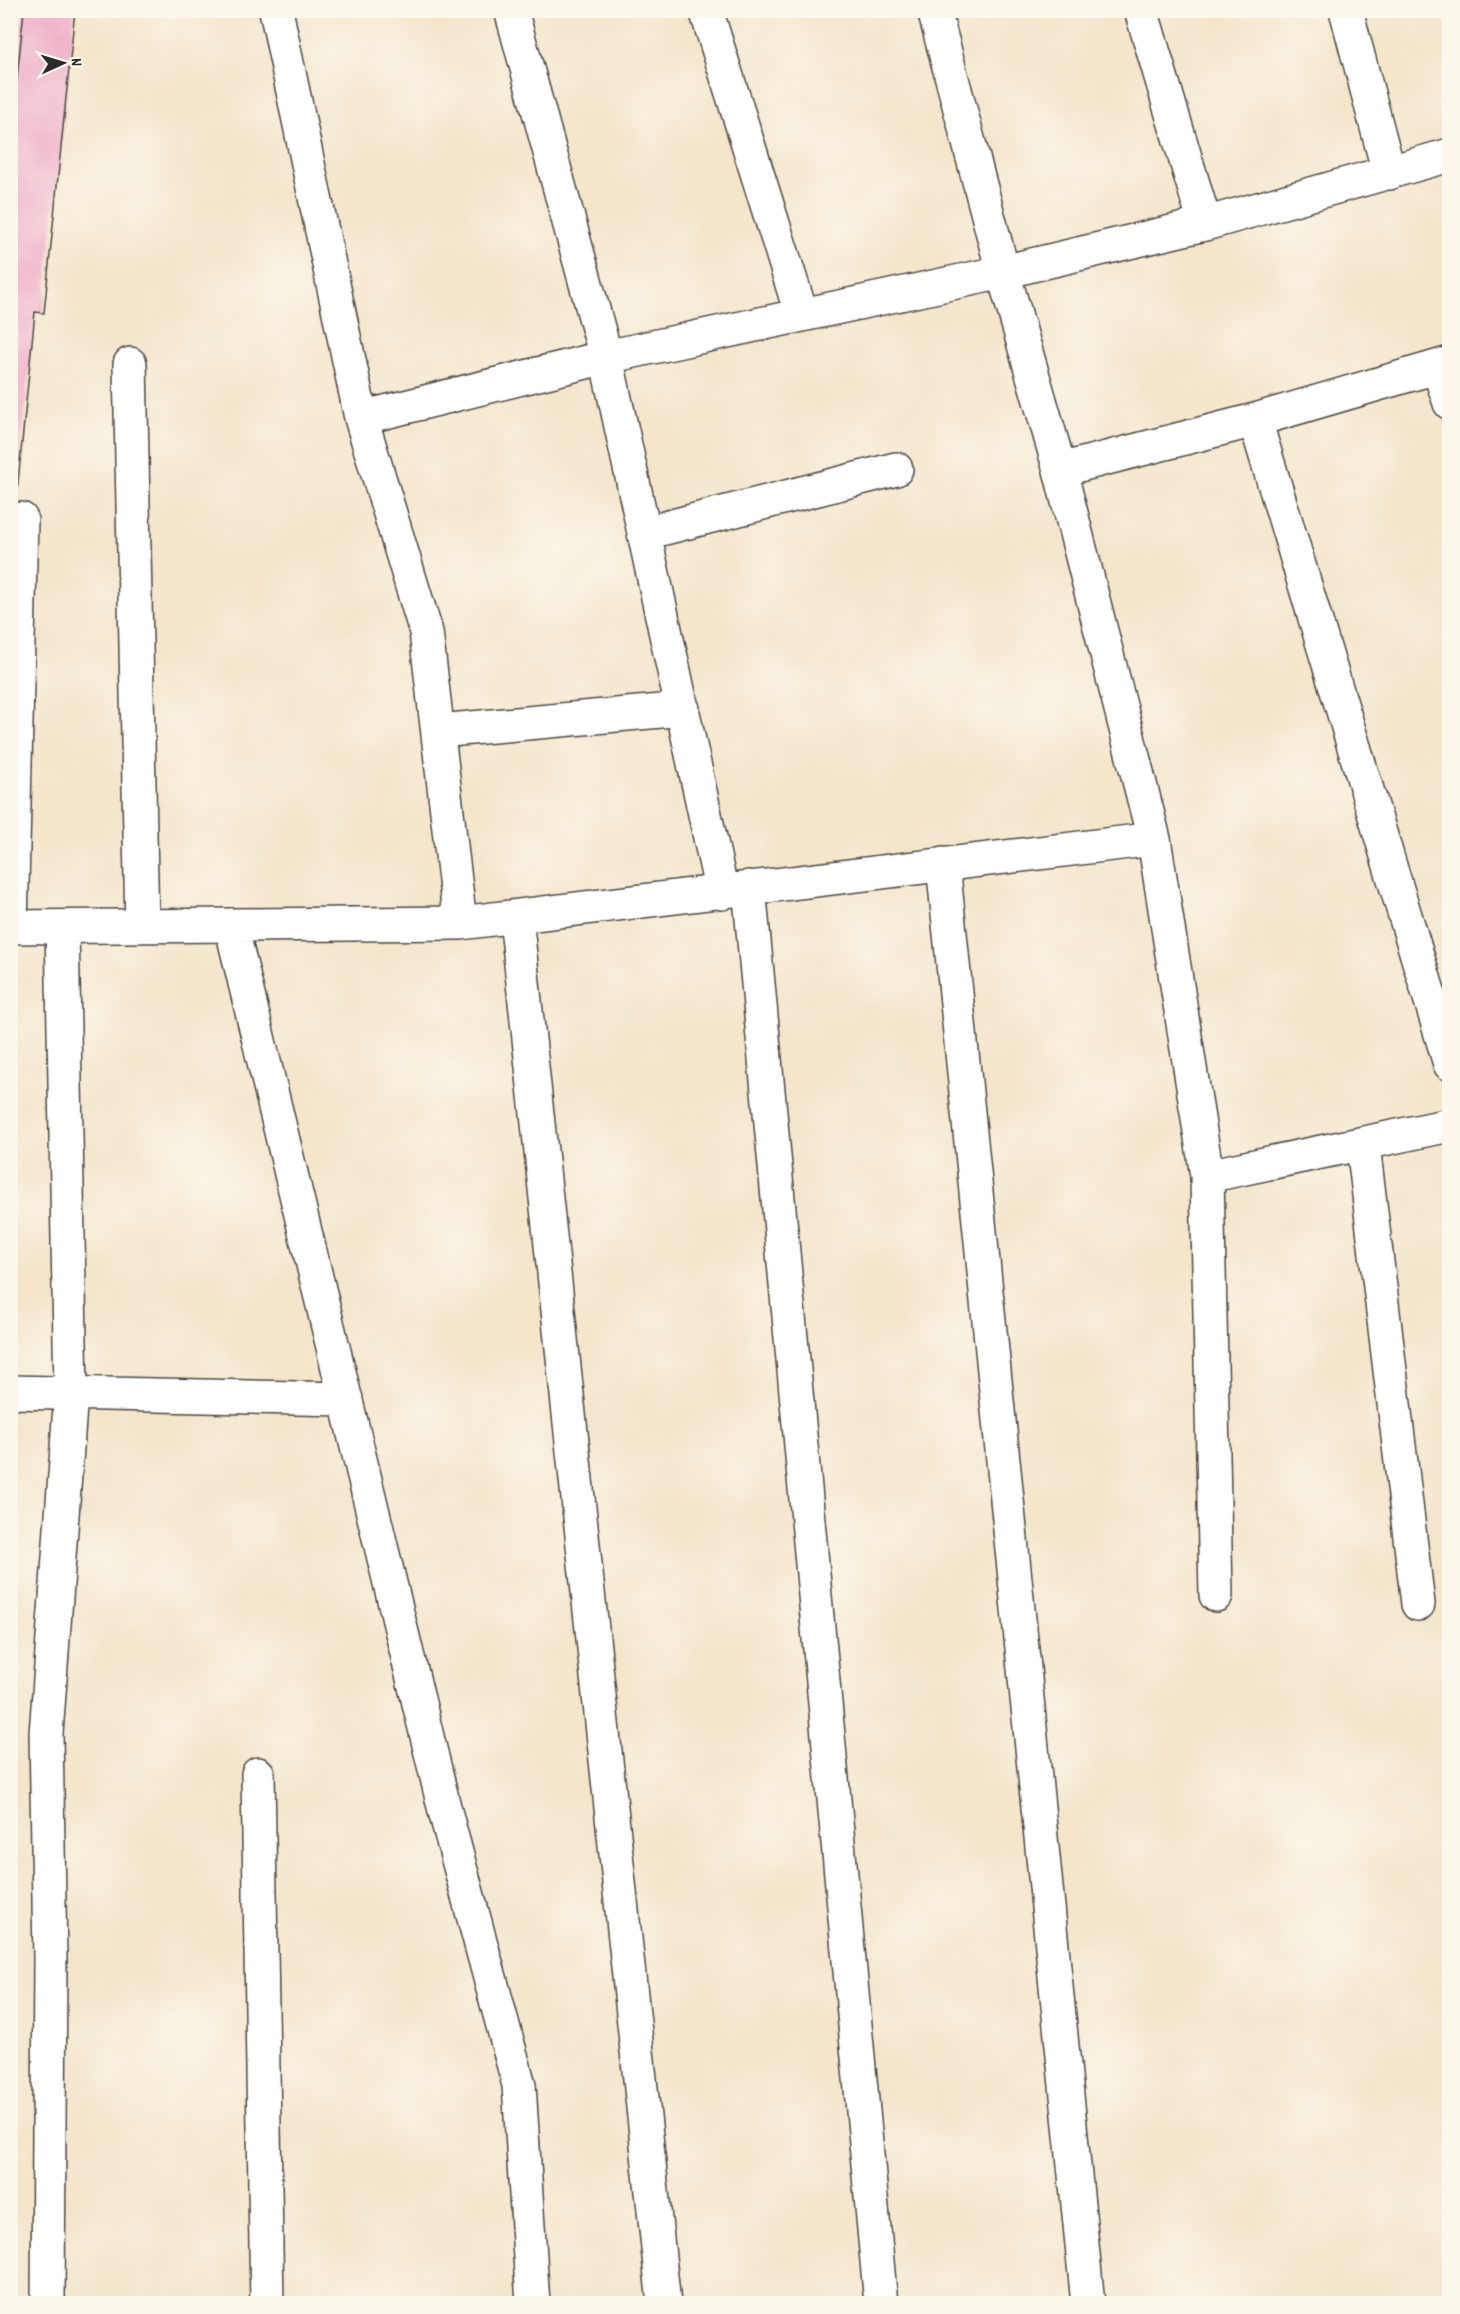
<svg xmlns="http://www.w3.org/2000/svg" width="1460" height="2314" viewBox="0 0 1460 2314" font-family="Dekko,sans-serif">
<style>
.building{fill:#eeaec7}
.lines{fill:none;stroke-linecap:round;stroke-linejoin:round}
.street-casing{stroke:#494743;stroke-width:36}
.street{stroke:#fff;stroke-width:33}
</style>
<rect width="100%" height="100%" fill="#fbf7ec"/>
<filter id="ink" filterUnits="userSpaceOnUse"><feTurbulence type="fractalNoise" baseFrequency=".0167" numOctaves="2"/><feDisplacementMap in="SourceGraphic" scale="12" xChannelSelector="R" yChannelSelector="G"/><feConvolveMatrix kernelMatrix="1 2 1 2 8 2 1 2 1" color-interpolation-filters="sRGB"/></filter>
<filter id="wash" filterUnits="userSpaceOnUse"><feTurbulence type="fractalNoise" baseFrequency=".008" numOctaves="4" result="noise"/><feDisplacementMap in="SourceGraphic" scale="24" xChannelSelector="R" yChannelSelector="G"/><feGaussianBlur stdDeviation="1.35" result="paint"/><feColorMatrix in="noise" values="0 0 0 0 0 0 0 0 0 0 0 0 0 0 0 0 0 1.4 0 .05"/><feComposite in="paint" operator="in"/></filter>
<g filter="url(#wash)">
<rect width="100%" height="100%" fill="#f4e5cb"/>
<g id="blocks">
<!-- building -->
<path class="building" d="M24 10H75L44 313 35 312 12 542 10 147Z"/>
</g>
</g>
<g filter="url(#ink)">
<use href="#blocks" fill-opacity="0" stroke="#494743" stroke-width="1.5"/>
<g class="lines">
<!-- street casing -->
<g class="street-casing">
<path id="street" d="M276 10 361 418 426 632 460 923
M511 10 606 357 722 893
M706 10 801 313
M934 10 1003 272 1060 470 1154 839 1207 1176 1216 1595
M1141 10 1205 224
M1346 10 1389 173
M130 364 142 926
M1438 367 1450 403
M361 418 606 357 1003 272 1205 224 1450 155
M1255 420 1450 1064
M1060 470 1255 420 1450 363
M645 533 896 469
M438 731 683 709
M943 864 1088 2304
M749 887 881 2304
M516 917 664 2304
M231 925 446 1815 519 2085 533 2304
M10 927 460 923 1154 839
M11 927 21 519
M1363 1145 1418 1604
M1207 1176 1450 1125
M10 1392 346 1399
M258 1774 267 2304
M48 2304 50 1957 46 1734 71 1393 62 927"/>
</g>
<!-- street -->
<use href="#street" class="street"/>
</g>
</g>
<!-- margin -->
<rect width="1460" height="2314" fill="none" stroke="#fbf7ec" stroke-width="36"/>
<!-- north arrow -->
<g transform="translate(63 63) rotate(86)" stroke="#fbf7ec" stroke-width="4.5" paint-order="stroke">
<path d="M0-4.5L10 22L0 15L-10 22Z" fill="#2b2b2b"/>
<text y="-9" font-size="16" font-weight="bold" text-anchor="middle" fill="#2b2b2b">N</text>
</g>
</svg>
